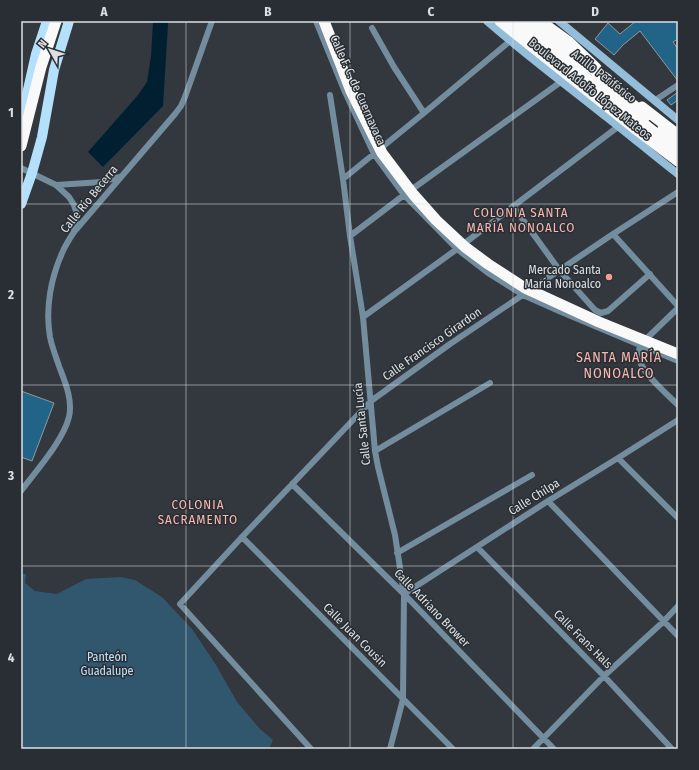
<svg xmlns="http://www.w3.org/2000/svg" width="699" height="770" viewBox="0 0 699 770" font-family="'Fira Sans Condensed',sans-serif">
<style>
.green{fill:#31576e}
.water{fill:#002032}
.building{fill:#226488;stroke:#8f989d}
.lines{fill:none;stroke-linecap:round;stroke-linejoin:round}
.street{stroke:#738d9e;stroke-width:6}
.secondary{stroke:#93bdd8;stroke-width:8}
.primary{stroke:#b5e0fc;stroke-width:10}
.highway{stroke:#f9f9f9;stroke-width:11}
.highway-bridge{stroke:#f9f9f9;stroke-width:11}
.grid{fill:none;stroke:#dce0e3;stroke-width:1;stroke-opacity:0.55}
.poi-dot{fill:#f59c92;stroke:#282e33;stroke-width:1.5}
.labels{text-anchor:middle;stroke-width:3;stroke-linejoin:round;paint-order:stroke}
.street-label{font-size:12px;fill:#dce0e3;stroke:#282e33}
.poi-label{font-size:12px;fill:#dce0e3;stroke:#282e33;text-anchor:end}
.park-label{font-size:12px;fill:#c1e3f9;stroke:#282e33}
.neighbourhood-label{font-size:13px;letter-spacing:1px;fill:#fbb8b0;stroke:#282e33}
.quarter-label{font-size:14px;letter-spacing:1px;fill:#fbb8b0;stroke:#282e33}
.neatline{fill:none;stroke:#dce0e3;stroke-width:1.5}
.grid-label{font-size:13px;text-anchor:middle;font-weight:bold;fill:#dce0e3}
</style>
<rect width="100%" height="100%" fill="#32383d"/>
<!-- green -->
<path class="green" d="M21 574H26L25 583 35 591 57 594 86 579 120 577 135 580 162 597 192 629 216 665 237 702 260 729 273 740 269 749H21Z"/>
<!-- water -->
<path class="water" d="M153 21H169L168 24 163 106 103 167 88 152 138 95 147 82 151 56Z"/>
<!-- building -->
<path class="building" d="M636 21H678V39L673 42 678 49V81L640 31 623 45 614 55 595 39 608 23 620 34Z
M678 92V100L671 105 667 100Z
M21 391 54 403 32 461 21 457Z"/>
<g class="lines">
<!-- street -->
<path class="street" d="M316 21 345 92 374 154 404 195 457 249 488 273 523 295 559 311 678 361
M372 28 394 67 424 113
M330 95 343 179 350 236 363 317 375 451 378 467 395 535 404 594 403 699 390 749
M654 101 678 85
M21 168 56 185 69 197 74 205 77 214 74 231
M343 179 424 113 510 41
M56 185 102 182 122 176
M513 206 560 271 595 310 601 313 608 311 650 274
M613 234 678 306
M350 236 404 195 562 81
M678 308 640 345C639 350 638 355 640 361 643 374 668 395 678 405
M363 317 457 249 619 126
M375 451 490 383
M618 458 678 518
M292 484 404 594 554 749
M21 491C36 471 63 441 69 417 73 400 65 382 59 366 56 357 52 347 50 337 45 308 51 277 63 251 66 244 70 238 74 232L175 114 181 106 185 97 212 21
M548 501 678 636
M242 537 453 749
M477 547 604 676 672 749
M397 553 532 475
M404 594 548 501 618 458 678 420
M311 749 180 604 242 537 371 401 450 344 610 236 678 192
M533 749 604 676 664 621 678 606"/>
<!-- secondary -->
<path class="secondary" d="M487 21C525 54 565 84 604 115 629 134 653 155 678 174
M559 21 678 120"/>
<!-- primary -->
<path class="primary" d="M22 134V116L36 54 47 21
M21 204 32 173 42 137 54 70 69 21"/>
<!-- highway -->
<path class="highway" d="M500 21 633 127 678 161
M514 21 678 151
M540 21 569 42 596 68
M597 74 646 116
M642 107 673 131
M663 129 678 141
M21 146 41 67 56 21"/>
<!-- highway-bridge -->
<path class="highway-bridge" d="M324 21 351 91 382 153 413 194 436 220 465 247 488 264 525 288 599 322 678 354
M526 21 563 50 607 79"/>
</g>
<!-- grid -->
<path class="grid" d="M186 21V749M350 21V749M513 21V749M21 204H678M21 385H678M21 566H678"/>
<!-- markers -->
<circle class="poi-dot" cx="609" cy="277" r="4"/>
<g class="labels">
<!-- street labels -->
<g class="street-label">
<text transform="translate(604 76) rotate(38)" y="4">Anillo Periférico</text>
<text transform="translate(590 89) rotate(39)" y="4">Boulevard Adolfo López Mateos</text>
<text transform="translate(358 90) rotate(66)" y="4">Calle F. C. de Cuernavaca</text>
<text transform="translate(89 199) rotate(-51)" y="4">Calle Río Becerra</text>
<text transform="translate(432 344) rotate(-35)" y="4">Calle Francisco Girardon</text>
<text transform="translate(362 424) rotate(-96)" y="4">Calle Santa Lucía</text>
<text transform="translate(534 497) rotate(-32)" y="4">Calle Chilpa</text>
<text transform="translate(432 608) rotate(46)" y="4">Calle Adriano Brower</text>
<text transform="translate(355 635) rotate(45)" y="4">Calle Juan Cousin</text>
<text transform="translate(583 639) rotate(45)" y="4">Calle Frans Hals</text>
</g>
<!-- poi labels -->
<g class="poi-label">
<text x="601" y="274">Mercado Santa<tspan x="601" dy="14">María Nonoalco</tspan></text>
</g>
<!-- park labels -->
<g class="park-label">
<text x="107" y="661">Panteón<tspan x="107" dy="14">Guadalupe</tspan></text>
</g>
<!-- neighbourhood labels -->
<g class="neighbourhood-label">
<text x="521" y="217">COLONIA SANTA<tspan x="521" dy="15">MARÍA NONOALCO</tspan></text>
<text x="198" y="509">COLONIA<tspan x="198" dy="15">SACRAMENTO</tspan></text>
</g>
<!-- quarter labels -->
<g class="quarter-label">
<text x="619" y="362">SANTA MARÍA<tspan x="619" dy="16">NONOALCO</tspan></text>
</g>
</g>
<!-- border -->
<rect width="699" height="770" fill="none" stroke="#282e33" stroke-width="44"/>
<!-- north arrow -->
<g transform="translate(50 50) rotate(309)" stroke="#282e33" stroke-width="3" paint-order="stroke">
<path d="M0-3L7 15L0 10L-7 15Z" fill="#dce0e3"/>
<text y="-6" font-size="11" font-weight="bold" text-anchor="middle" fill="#dce0e3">N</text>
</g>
<rect x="22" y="22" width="655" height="726" class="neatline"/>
<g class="grid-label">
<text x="104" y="16">A</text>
<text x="268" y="16">B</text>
<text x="431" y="16">C</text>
<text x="595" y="16">D</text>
<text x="11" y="117">1</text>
<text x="11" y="299">2</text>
<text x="11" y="480">3</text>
<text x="11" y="662">4</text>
</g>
</svg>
